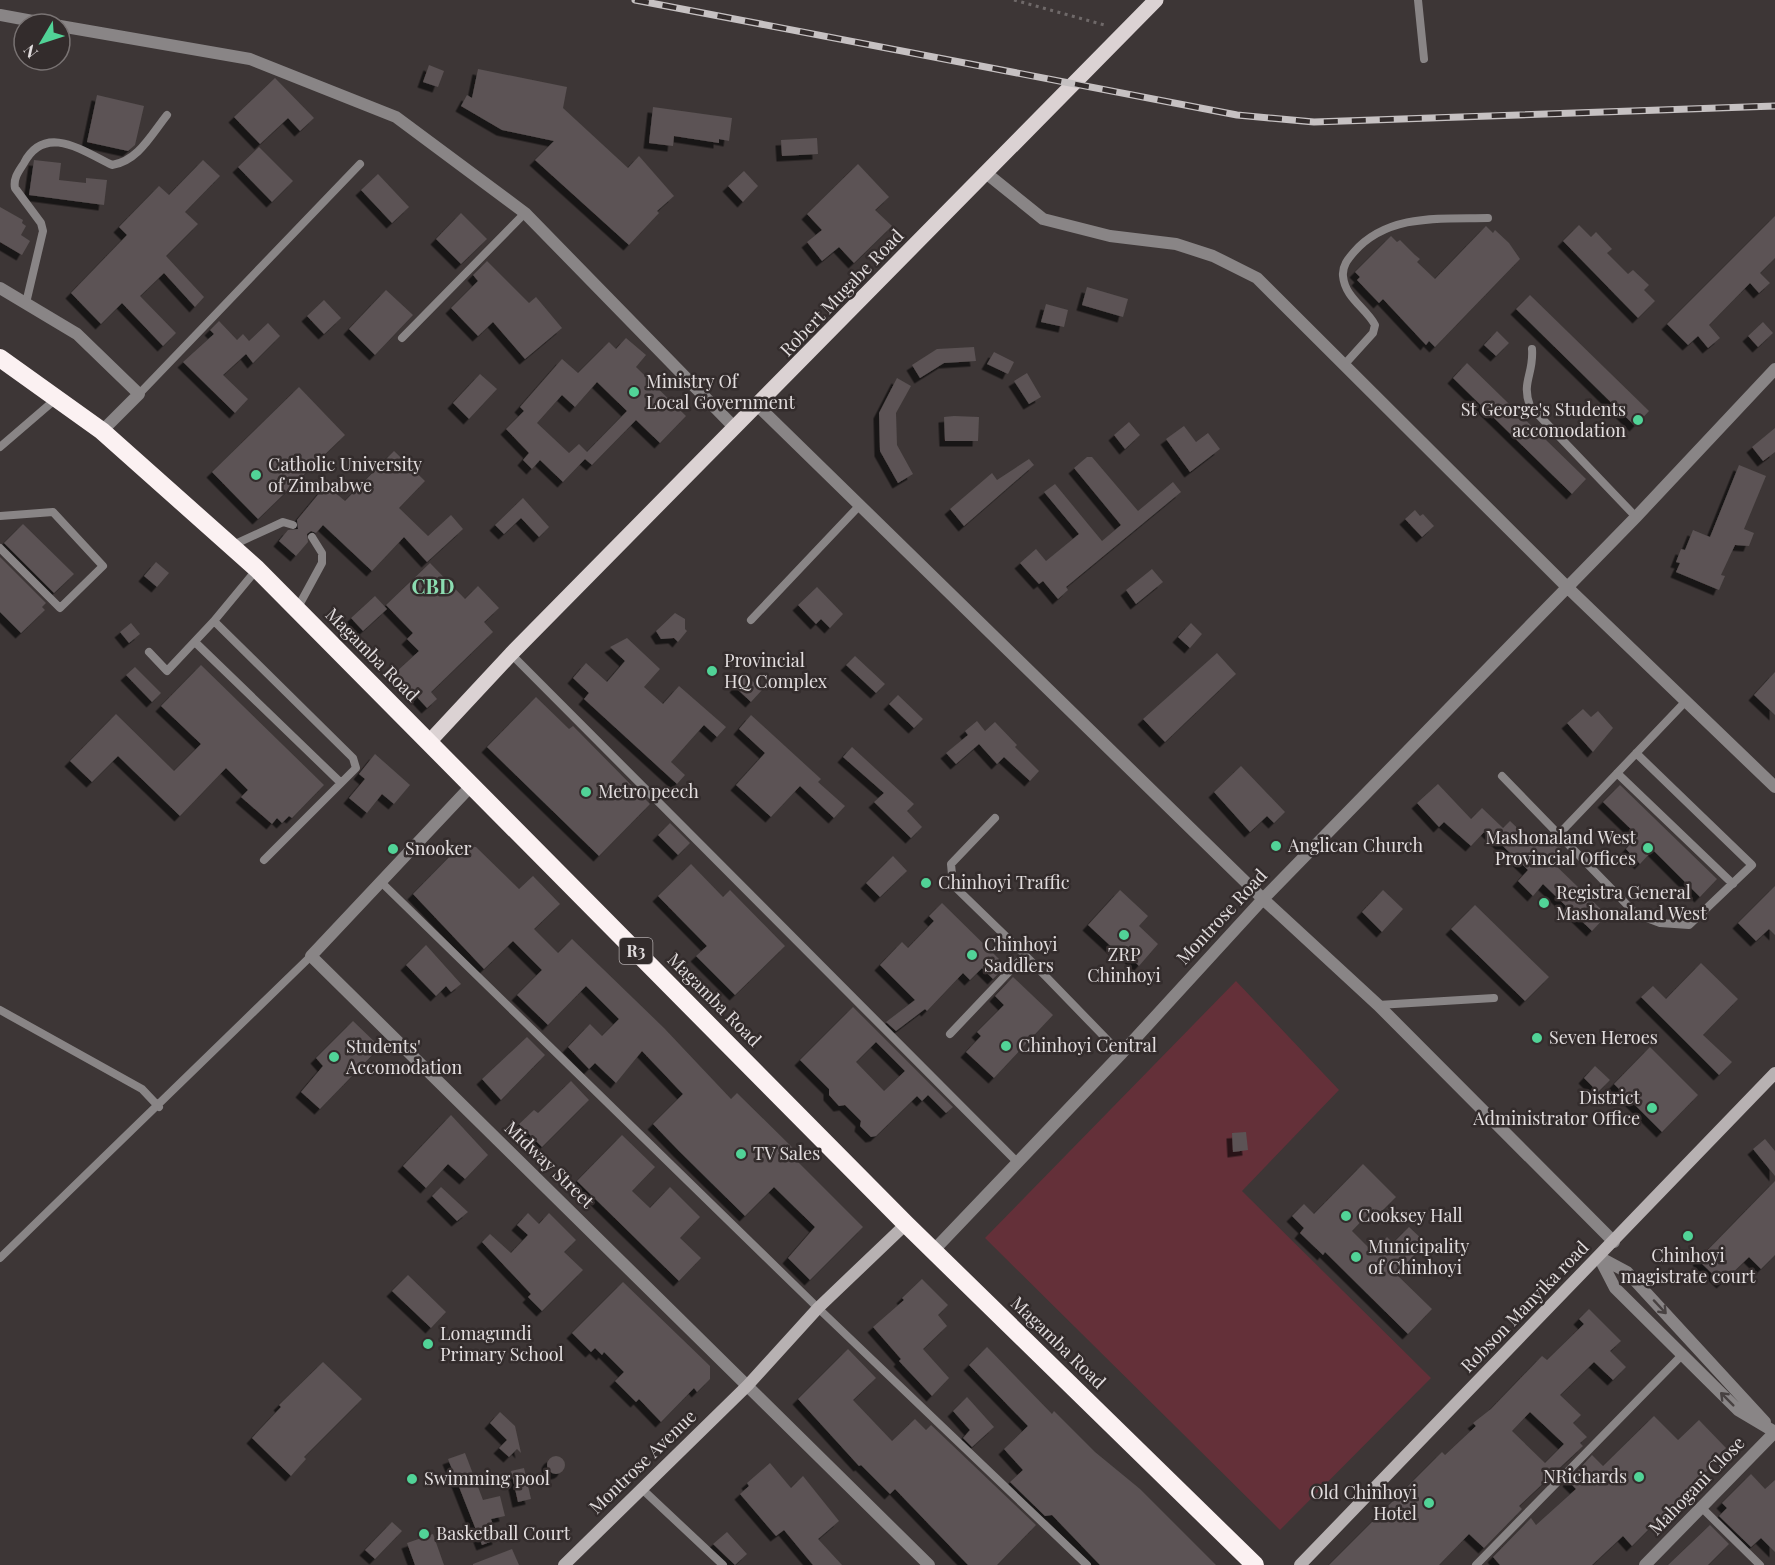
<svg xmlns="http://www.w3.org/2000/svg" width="1775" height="1565" viewBox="0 0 1775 1565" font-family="'Playfair Display',serif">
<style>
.green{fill:#643039}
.building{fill:#5b5354;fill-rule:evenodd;filter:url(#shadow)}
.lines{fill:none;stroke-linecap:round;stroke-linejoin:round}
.path{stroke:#6f6969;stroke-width:3;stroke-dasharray:3 4.5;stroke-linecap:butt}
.lane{stroke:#898586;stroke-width:8}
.street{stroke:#898586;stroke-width:12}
.secondary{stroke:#b7b1b2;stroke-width:12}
.primary{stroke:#dbd2d3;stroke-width:15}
.highway{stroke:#fbf1f2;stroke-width:18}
.rail-casing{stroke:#c6c1c2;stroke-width:7}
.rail{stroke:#332c2c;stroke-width:4.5;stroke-dasharray:14;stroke-linecap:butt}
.oneway{stroke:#484242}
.poi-dot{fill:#51d397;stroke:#332c2c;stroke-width:2}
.labels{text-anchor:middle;stroke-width:5;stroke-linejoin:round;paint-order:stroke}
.shield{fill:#332c2c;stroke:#aea8a9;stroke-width:1.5}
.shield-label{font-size:16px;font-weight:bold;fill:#e2ddde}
.street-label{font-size:18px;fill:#e2ddde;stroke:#332c2c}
.poi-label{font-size:18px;fill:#e2ddde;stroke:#332c2c;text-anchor:start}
.neighbourhood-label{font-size:20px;font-weight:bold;fill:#8bdcb1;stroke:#332c2c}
</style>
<defs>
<filter id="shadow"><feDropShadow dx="-5.5" dy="5.5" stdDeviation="0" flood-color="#0009"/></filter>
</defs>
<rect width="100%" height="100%" fill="#3d3636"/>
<!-- green -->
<path class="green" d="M1236 981 1339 1090 1242 1191 1431 1378 1280 1530 985 1238Z"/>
<!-- building -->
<path class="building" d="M429 65 444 71 438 87 423 82Z
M478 69 567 87 563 108 628 168 639 156 674 196 657 211 659 213 629 245 535 160 554 141 502 130 461 106 467 95 472 98Z
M275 78 314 118 300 131 288 118 260 144 234 117Z
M97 95 144 106 135 145 128 151 87 142Z
M653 107 732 118 729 141 719 139V143L674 136 673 146 649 143Z
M817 138 818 154 782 156 781 140Z
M259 147 293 181 272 202 238 167Z
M34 160 61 163 59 180 86 183V178L107 180 104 205 29 195Z
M203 160 220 176 185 212 198 224 166 256 204 297 195 307 164 273 140 296 176 333 163 346 122 303 101 324 71 293 127 235 119 227 159 186 169 195Z
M858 164 889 197 875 210 892 226 854 263 839 247 822 261 807 242 822 230 807 214Z
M744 171 758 186 743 202 728 186Z
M378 174 409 207 392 223 361 190Z
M0 207 23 220 22 223 26 226 21 235 30 241 22 255 0 242Z
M461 213 487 239 461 264 436 239Z
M1775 216V258L1760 273 1770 283 1759 293 1750 283 1709 325 1720 338 1708 348 1698 336 1688 345 1667 324Z
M1579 225 1591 237 1596 232 1612 249 1607 253 1628 274 1633 270 1649 285 1644 290 1655 301 1638 318 1563 241Z
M1486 226 1493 233 1495 230 1509 243 1520 259 1435 347 1429 341 1426 345 1383 299 1379 303 1357 280 1360 277 1355 272 1391 236 1397 242 1400 240 1415 255 1420 259 1417 262 1435 279Z
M487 261 529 303 536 297 562 328 525 359 493 322 478 336 451 308 478 281 473 275Z
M1087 287 1128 299 1123 317 1082 305Z
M386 290 413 315 375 355 349 329Z
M1530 295 1649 411 1635 426 1516 309Z
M324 300 341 318 324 334 307 316Z
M1046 304 1068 310 1064 327 1041 322Z
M219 321 237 340 243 334 249 341 268 323 280 336 253 363 246 354 223 375 248 399 235 413 183 362 214 334 210 330Z
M1763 322 1773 333 1758 347 1748 336Z
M1497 331 1509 343 1496 356 1484 345Z
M626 338 646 355 636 367 686 416 660 443 636 420 592 465 585 459 563 482 540 460 532 469 523 460 529 453 506 429 524 411 520 407 562 359 578 373 609 342 616 349ZM597 382 627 411 587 452 579 444 569 453 537 423 562 395 575 407Z
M974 347 976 361 944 363 920 378 912 365 937 349Z
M994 352 1014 362 1008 374 987 364Z
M1467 363 1586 479 1572 494 1453 378Z
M1027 373 1041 397 1029 404 1014 381Z
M480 374 497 389 469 419 453 403Z
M897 378 911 386 896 413 897 445 913 474 898 483 880 451 879 413Z
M299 387 345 435 258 519 212 472Z
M954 416 979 417 978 441H945L944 417Z
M1129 422 1140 435 1125 449 1114 435Z
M1184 426 1196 442 1208 433 1220 449 1190 472 1166 439Z
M1775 428V452L1763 461 1752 447Z
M394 451 425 481 399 508 428 536 451 515 463 529 427 562 404 537 372 571 323 525 316 533 311 531 307 534 308 542 296 556 279 541 288 530 298 529 297 520 326 485 345 501Z
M1087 457H1092L1138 511 1173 482 1181 492 1066 587 1068 590 1058 599 1043 581 1039 584 1020 563 1036 549 1046 561 1079 534 1044 492 1055 484 1102 541 1121 525 1074 468Z
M1029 459 1034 465 964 526 950 509 992 473 997 480Z
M1739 465 1766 476 1744 529 1754 533 1749 546 1735 545 1721 575 1725 576 1719 590 1676 572 1680 563 1676 562 1681 549 1685 550 1693 530 1710 537Z
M523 498 549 527 539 537 521 518 504 534 495 525Z
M1415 510 1420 516 1423 514 1434 526 1422 537 1405 519Z
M23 524 74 574 54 593 4 543Z
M0 557 46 603 42 607 45 610 21 633 0 612Z
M156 562 169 573 157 587 144 576Z
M430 563 465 599 478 586 499 608 484 622 493 632 431 692 437 699 427 708 395 673 419 651 407 639 413 633 386 605Z
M1152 569 1163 582 1136 604 1126 590Z
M817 587 843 614 830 628 821 619 816 624 798 605Z
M375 596 387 609 363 631 351 618Z
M675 613 685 619V629L687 631 678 642 674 638 661 639 656 631Z
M131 623 140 634 129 643 120 632Z
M1191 623 1202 634 1190 648 1178 637Z
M627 638 660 669 644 687 663 704 679 686 726 727 717 737 704 725 671 762 685 775 677 784 584 699 589 693 573 678 586 663 607 682 625 661 610 647Z
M1217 653 1236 674 1165 742 1143 719Z
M855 656 885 684 876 693 846 665Z
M201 665 324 785 292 818 289 816 282 823 277 818 272 824 241 797 248 790 226 768 180 816 118 756 92 782 70 761 116 714 174 771 201 744 161 706Z
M135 667 161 693 152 702 126 675Z
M1775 672V715L1754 695Z
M746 675 762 690 751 702 735 687Z
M898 695 923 719 914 728 889 704Z
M536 697 569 729 573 726 650 804 599 856 487 747Z
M1583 709 1591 717 1598 711 1613 728 1593 752 1567 723Z
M751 715 821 779 818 782 845 806 834 818 800 786 771 817 736 785 765 753 739 729Z
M977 721 985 731 995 722 1017 745 1015 747 1039 771 1030 781 1004 757 997 764 979 744 956 764 946 753 968 735 965 731Z
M852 747 914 804 907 811 922 827 911 838 874 802 884 793 843 757Z
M375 754 410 785 394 804 382 794 367 813 349 798 365 779 359 774Z
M1241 766 1285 812 1274 823 1267 816 1250 832 1214 792Z
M1438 784 1471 819 1482 808 1503 828 1510 821 1536 846 1547 835 1561 848 1550 860 1607 915 1592 931 1543 884 1533 896 1518 881 1528 870 1486 830 1471 846 1444 822 1439 827 1417 803Z
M1620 785 1717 879 1700 897 1653 850 1640 864 1626 849 1638 836 1603 802Z
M670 823 690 843 678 855 658 835Z
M460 846 476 847 519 889 533 876 560 904 534 929 558 953 572 939 664 1028 731 1099 737 1093 803 1158 798 1162 863 1227 810 1280 788 1258 815 1227 774 1187 745 1216 679 1151 653 1124 683 1094 642 1051 616 1083 595 1063 589 1069 568 1047 590 1024 602 1036 619 1019 586 986 548 1025 517 995 542 970 513 941 484 969 413 894Z
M893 856 907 871 880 897 866 883Z
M691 864 723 897 730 890 785 946 735 995 696 956 707 946 658 896Z
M1775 886V935L1769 929 1756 941 1738 923Z
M1120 890 1148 916 1139 926 1158 944 1139 966 1119 947 1116 951 1088 925Z
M1383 890 1403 909 1382 932 1362 912Z
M942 903 999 959 997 962 1004 968 993 979 982 968 970 980 963 973 927 1011 925 1009 896 1031 886 1022 915 1000 880 965 902 942 908 948 934 921 929 916Z
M1475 905 1549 977 1525 1001 1451 929Z
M426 945 461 984 451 992 446 986 436 996 406 965Z
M1701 963 1738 999 1703 1035 1732 1062 1719 1075 1641 997 1653 986 1666 999Z
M1013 977 1053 1015 994 1078 966 1052 981 1036 977 1032 1004 1005 995 996Z
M853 1007 953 1107 946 1113 928 1095 922 1101 917 1096 876 1136 871 1137 860 1126 861 1121 845 1105 839 1106 829 1095V1089L800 1060ZM876 1042 905 1071 884 1091 856 1062Z
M353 1021 380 1047 320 1109 301 1092 323 1066 316 1058Z
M527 1037 545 1055 501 1100 482 1079Z
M1650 1047 1698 1095 1662 1132 1614 1084Z
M1595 1066 1610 1080 1598 1092 1584 1078Z
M571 1081 589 1100 542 1147 519 1124 534 1110 538 1113Z
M451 1115 488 1155 465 1179 448 1164 426 1188 403 1166Z
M1246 1132 1248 1150 1233 1152 1232 1133Z
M622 1135 655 1167 632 1191 650 1208 670 1187 700 1217 680 1238 701 1258 679 1281 577 1181Z
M1765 1139 1775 1151V1176L1753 1149Z
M1363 1164 1396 1197 1379 1214 1373 1209 1352 1231 1373 1252 1387 1237 1393 1243 1409 1227 1426 1243 1396 1274 1432 1309 1408 1334 1325 1252 1323 1255 1300 1233 1304 1228 1292 1216 1304 1204 1314 1214Z
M1775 1181V1255L1761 1269 1749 1257 1722 1283 1698 1260Z
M441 1187 468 1212 457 1221 432 1196Z
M528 1213 539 1224 549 1213 576 1240 564 1252 583 1270 542 1311 528 1297 531 1294 482 1242 490 1234 511 1253 528 1235 517 1225Z
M408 1275 446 1312 431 1328 392 1291Z
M922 1279 948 1305 938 1315 947 1326 923 1349 949 1378 932 1396 899 1361 901 1359 873 1327 904 1300 902 1298Z
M623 1282 710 1366V1379L697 1392 694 1388 661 1422 639 1399 636 1402 615 1381 624 1372 604 1352 602 1355 595 1348 591 1352 572 1333Z
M1589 1309 1621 1341 1610 1351 1626 1367 1613 1380 1594 1362 1560 1395 1581 1415 1573 1423 1587 1437 1580 1443 1583 1446 1519 1506 1522 1509 1484 1548 1469 1534 1439 1565H1329L1442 1452 1445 1455 1476 1426 1473 1423 1491 1409 1542 1356 1547 1360 1584 1324 1579 1319ZM1530 1412 1564 1444 1545 1463 1512 1431Z
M987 1347 1052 1414 1054 1411 1095 1452 1140 1489 1216 1565H1100L1052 1515 1045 1516 1010 1482 1023 1470 1004 1449 1028 1426 969 1365Z
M848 1349 876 1378 853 1400 892 1441 915 1419 926 1430 931 1425 1036 1525 997 1565H968L895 1489 890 1494 861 1465 859 1466 798 1399Z
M323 1362 362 1399 304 1457 306 1459 291 1476 252 1438 281 1407 279 1405Z
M967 1397 994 1427 972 1447 963 1438 970 1430 953 1411Z
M500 1412 515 1426 521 1453 517 1449 509 1457 499 1448 507 1440 490 1423Z
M1654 1416 1678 1440 1699 1420 1726 1448 1706 1468 1708 1470 1632 1546 1623 1536 1592 1565H1500L1493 1557 1531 1518 1536 1525 1576 1489 1568 1481 1592 1455 1603 1466Z
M465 1453 483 1500 500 1496 505 1516 491 1519 498 1539 482 1545 448 1459Z
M547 1465a9 9 0 1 1 18 0a9 9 0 1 1-18 0Z
M770 1463 791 1488 803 1476 839 1521 818 1539 842 1565H813L784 1530 776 1536 740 1494 749 1486 747 1483Z
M524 1468 531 1499 518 1502 511 1471Z
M1751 1474 1765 1489 1775 1480V1552L1761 1538 1751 1547 1719 1516 1727 1508 1722 1503Z
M392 1522 402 1531 375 1559 365 1550Z
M1710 1525 1729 1544 1708 1565H1668Z
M727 1532 747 1554 735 1565 713 1544Z
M433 1534 444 1565H415L407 1543Z
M512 1549 519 1565H473V1564Z"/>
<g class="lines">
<!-- path -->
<path class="path" d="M1014 0 1108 26"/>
<!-- lane -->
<path class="lane" d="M1418 0 1424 59
M26 303 43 231 41 223 15 188C13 178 19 171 24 163 45 123 83 151 112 165 138 161 151 135 167 115
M402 338 525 213
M1532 349C1534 374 1521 382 1530 406L1636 517
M1344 365 1373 333 1375 325C1366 308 1345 298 1343 276 1342 266 1348 259 1354 252 1388 213 1442 219 1488 218
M139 394 360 164
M0 447 57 398
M0 516 53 512 103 566 60 608 0 548
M231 546 283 522 293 525
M257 569 214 621 353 758 356 768 264 860
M297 609 322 563V553L312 537
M751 620 860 505
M196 643 340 782
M149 652 167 671 214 621
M511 654 1017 1162
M1617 773 1733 884
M1502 776 1636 914 1660 923 1689 925 1752 865 1636 753
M995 818 951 864 953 885 1025 955 1121 1054
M1559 834 1685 702
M381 882 818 1308 1087 1565
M1378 1005 1494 998
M0 1010 142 1089 159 1107
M950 1034 1025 955
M0 1258 311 956
M642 1489 723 1565
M1701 1507 1760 1565
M1476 1565 1682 1355"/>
<!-- street -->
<path class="street" d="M0 15 49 24
M60 26 250 59 396 117 525 213 735 428
M986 173 1043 219 1110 236 1176 244 1213 256 1257 278 1567 587 1775 787
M0 288 77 334 139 394 102 431
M758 406 1263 899 1378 1005 1614 1242
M472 785 311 956 929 1565
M934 1250 1121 1054 1263 899 1636 517 1775 369
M1599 1257 1615 1288 1738 1410 1775 1432
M1599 1257 1627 1272 1765 1422
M1645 1565 1775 1432"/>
<!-- secondary -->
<path class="secondary" d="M564 1565 748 1385 818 1308 906 1224
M1300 1565 1775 1073"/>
<!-- primary -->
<path class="primary" d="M429 742 511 654 1156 0"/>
<!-- highway -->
<path class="highway" d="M0 358 102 431 257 569 906 1224 1255 1565"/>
<!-- rail casing -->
<g class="rail-casing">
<path id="rail" d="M635 0 1237 115 1314 122 1775 106"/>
</g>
<!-- rail -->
<use href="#rail" class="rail"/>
</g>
<!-- one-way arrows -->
<defs><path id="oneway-shaft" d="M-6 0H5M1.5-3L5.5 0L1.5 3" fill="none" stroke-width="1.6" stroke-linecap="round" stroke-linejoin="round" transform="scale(1.5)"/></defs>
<g class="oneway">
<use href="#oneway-shaft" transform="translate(1660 1307) rotate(47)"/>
<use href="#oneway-shaft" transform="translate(1727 1399) rotate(-135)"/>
</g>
<!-- markers -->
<g class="poi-dot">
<circle cx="634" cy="392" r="6"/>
<circle cx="1638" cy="420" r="6"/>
<circle cx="256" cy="475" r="6"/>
<circle cx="712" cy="671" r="6"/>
<circle cx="586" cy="792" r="6"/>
<circle cx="1276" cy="846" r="6"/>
<circle cx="1648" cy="848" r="6"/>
<circle cx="393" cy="849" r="6"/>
<circle cx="926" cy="883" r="6"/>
<circle cx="1544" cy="903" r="6"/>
<circle cx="1124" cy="935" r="6"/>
<circle cx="972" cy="955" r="6"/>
<circle cx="1537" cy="1038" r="6"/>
<circle cx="1006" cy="1046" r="6"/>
<circle cx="334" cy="1057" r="6"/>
<circle cx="1652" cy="1108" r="6"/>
<circle cx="741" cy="1154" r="6"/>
<circle cx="1346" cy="1216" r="6"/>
<circle cx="1688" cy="1236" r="6"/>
<circle cx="1356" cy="1257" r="6"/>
<circle cx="428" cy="1344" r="6"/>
<circle cx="1639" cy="1477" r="6"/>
<circle cx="412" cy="1479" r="6"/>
<circle cx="1429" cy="1503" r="6"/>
<circle cx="424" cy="1534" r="6"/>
</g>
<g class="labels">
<!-- shield labels -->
<rect class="shield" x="619.5" y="938" width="33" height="26" rx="4.5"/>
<g class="shield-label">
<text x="636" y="957">R3</text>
</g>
<!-- street labels -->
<g class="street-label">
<text transform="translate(842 293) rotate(-46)" y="6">Robert Mugabe Road</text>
<text transform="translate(372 655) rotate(45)" y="6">Magamba Road</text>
<text transform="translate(1222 917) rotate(-47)" y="6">Montrose Road</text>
<text transform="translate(714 1000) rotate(45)" y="6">Magamba Road</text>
<text transform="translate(549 1165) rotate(44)" y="6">Midway Street</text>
<text transform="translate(1525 1307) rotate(-46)" y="6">Robson Manyika road</text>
<text transform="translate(1058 1343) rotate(44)" y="6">Magamba Road</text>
<text transform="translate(643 1462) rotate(-44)" y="6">Montrose Avenue</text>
<text transform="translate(1697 1486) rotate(-46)" y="6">Mahogani Close</text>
</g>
<!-- poi labels -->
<g class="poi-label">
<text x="646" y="388">Ministry Of<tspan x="646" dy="21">Local Government</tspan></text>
<text x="1626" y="416" text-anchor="end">St George's Students<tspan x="1626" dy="21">accomodation</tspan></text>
<text x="268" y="471">Catholic University<tspan x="268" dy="21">of Zimbabwe</tspan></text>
<text x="724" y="667">Provincial<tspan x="724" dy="21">HQ Complex</tspan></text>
<text x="598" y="798">Metro peech</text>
<text x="1636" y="844" text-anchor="end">Mashonaland West<tspan x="1636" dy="21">Provincial Offices</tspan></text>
<text x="1288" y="852">Anglican Church</text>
<text x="405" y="855">Snooker</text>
<text x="938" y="889">Chinhoyi Traffic</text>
<text x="1556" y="899">Registra General<tspan x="1556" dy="21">Mashonaland West</tspan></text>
<text x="984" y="951">Chinhoyi<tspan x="984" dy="21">Saddlers</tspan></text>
<text x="1124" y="961" text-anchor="middle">ZRP<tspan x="1124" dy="21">Chinhoyi</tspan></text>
<text x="1549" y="1044">Seven Heroes</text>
<text x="1018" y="1052">Chinhoyi Central</text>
<text x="346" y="1053">Students'<tspan x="346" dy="21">Accomodation</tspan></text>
<text x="1640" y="1104" text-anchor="end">District<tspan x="1640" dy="21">Administrator Office</tspan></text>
<text x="753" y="1160">TV Sales</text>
<text x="1358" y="1222">Cooksey Hall</text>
<text x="1368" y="1253">Municipality<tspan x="1368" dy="21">of Chinhoyi</tspan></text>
<text x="1688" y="1262" text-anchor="middle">Chinhoyi<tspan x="1688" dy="21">magistrate court</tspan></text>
<text x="440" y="1340">Lomagundi<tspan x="440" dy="21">Primary School</tspan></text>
<text x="1627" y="1483" text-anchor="end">NRichards</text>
<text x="424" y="1485">Swimming pool</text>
<text x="1417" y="1499" text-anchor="end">Old Chinhoyi<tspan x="1417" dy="21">Hotel</tspan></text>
<text x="436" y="1540">Basketball Court</text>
</g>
<!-- neighbourhood labels -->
<g class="neighbourhood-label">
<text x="433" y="594">CBD</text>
</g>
</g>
<!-- north arrow -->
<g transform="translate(42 42) rotate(231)"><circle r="28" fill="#332c2c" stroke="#797373" stroke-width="1.5"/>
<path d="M0-4.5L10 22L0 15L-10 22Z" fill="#51d397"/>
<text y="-9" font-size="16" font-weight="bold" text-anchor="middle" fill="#e2ddde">N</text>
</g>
</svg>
